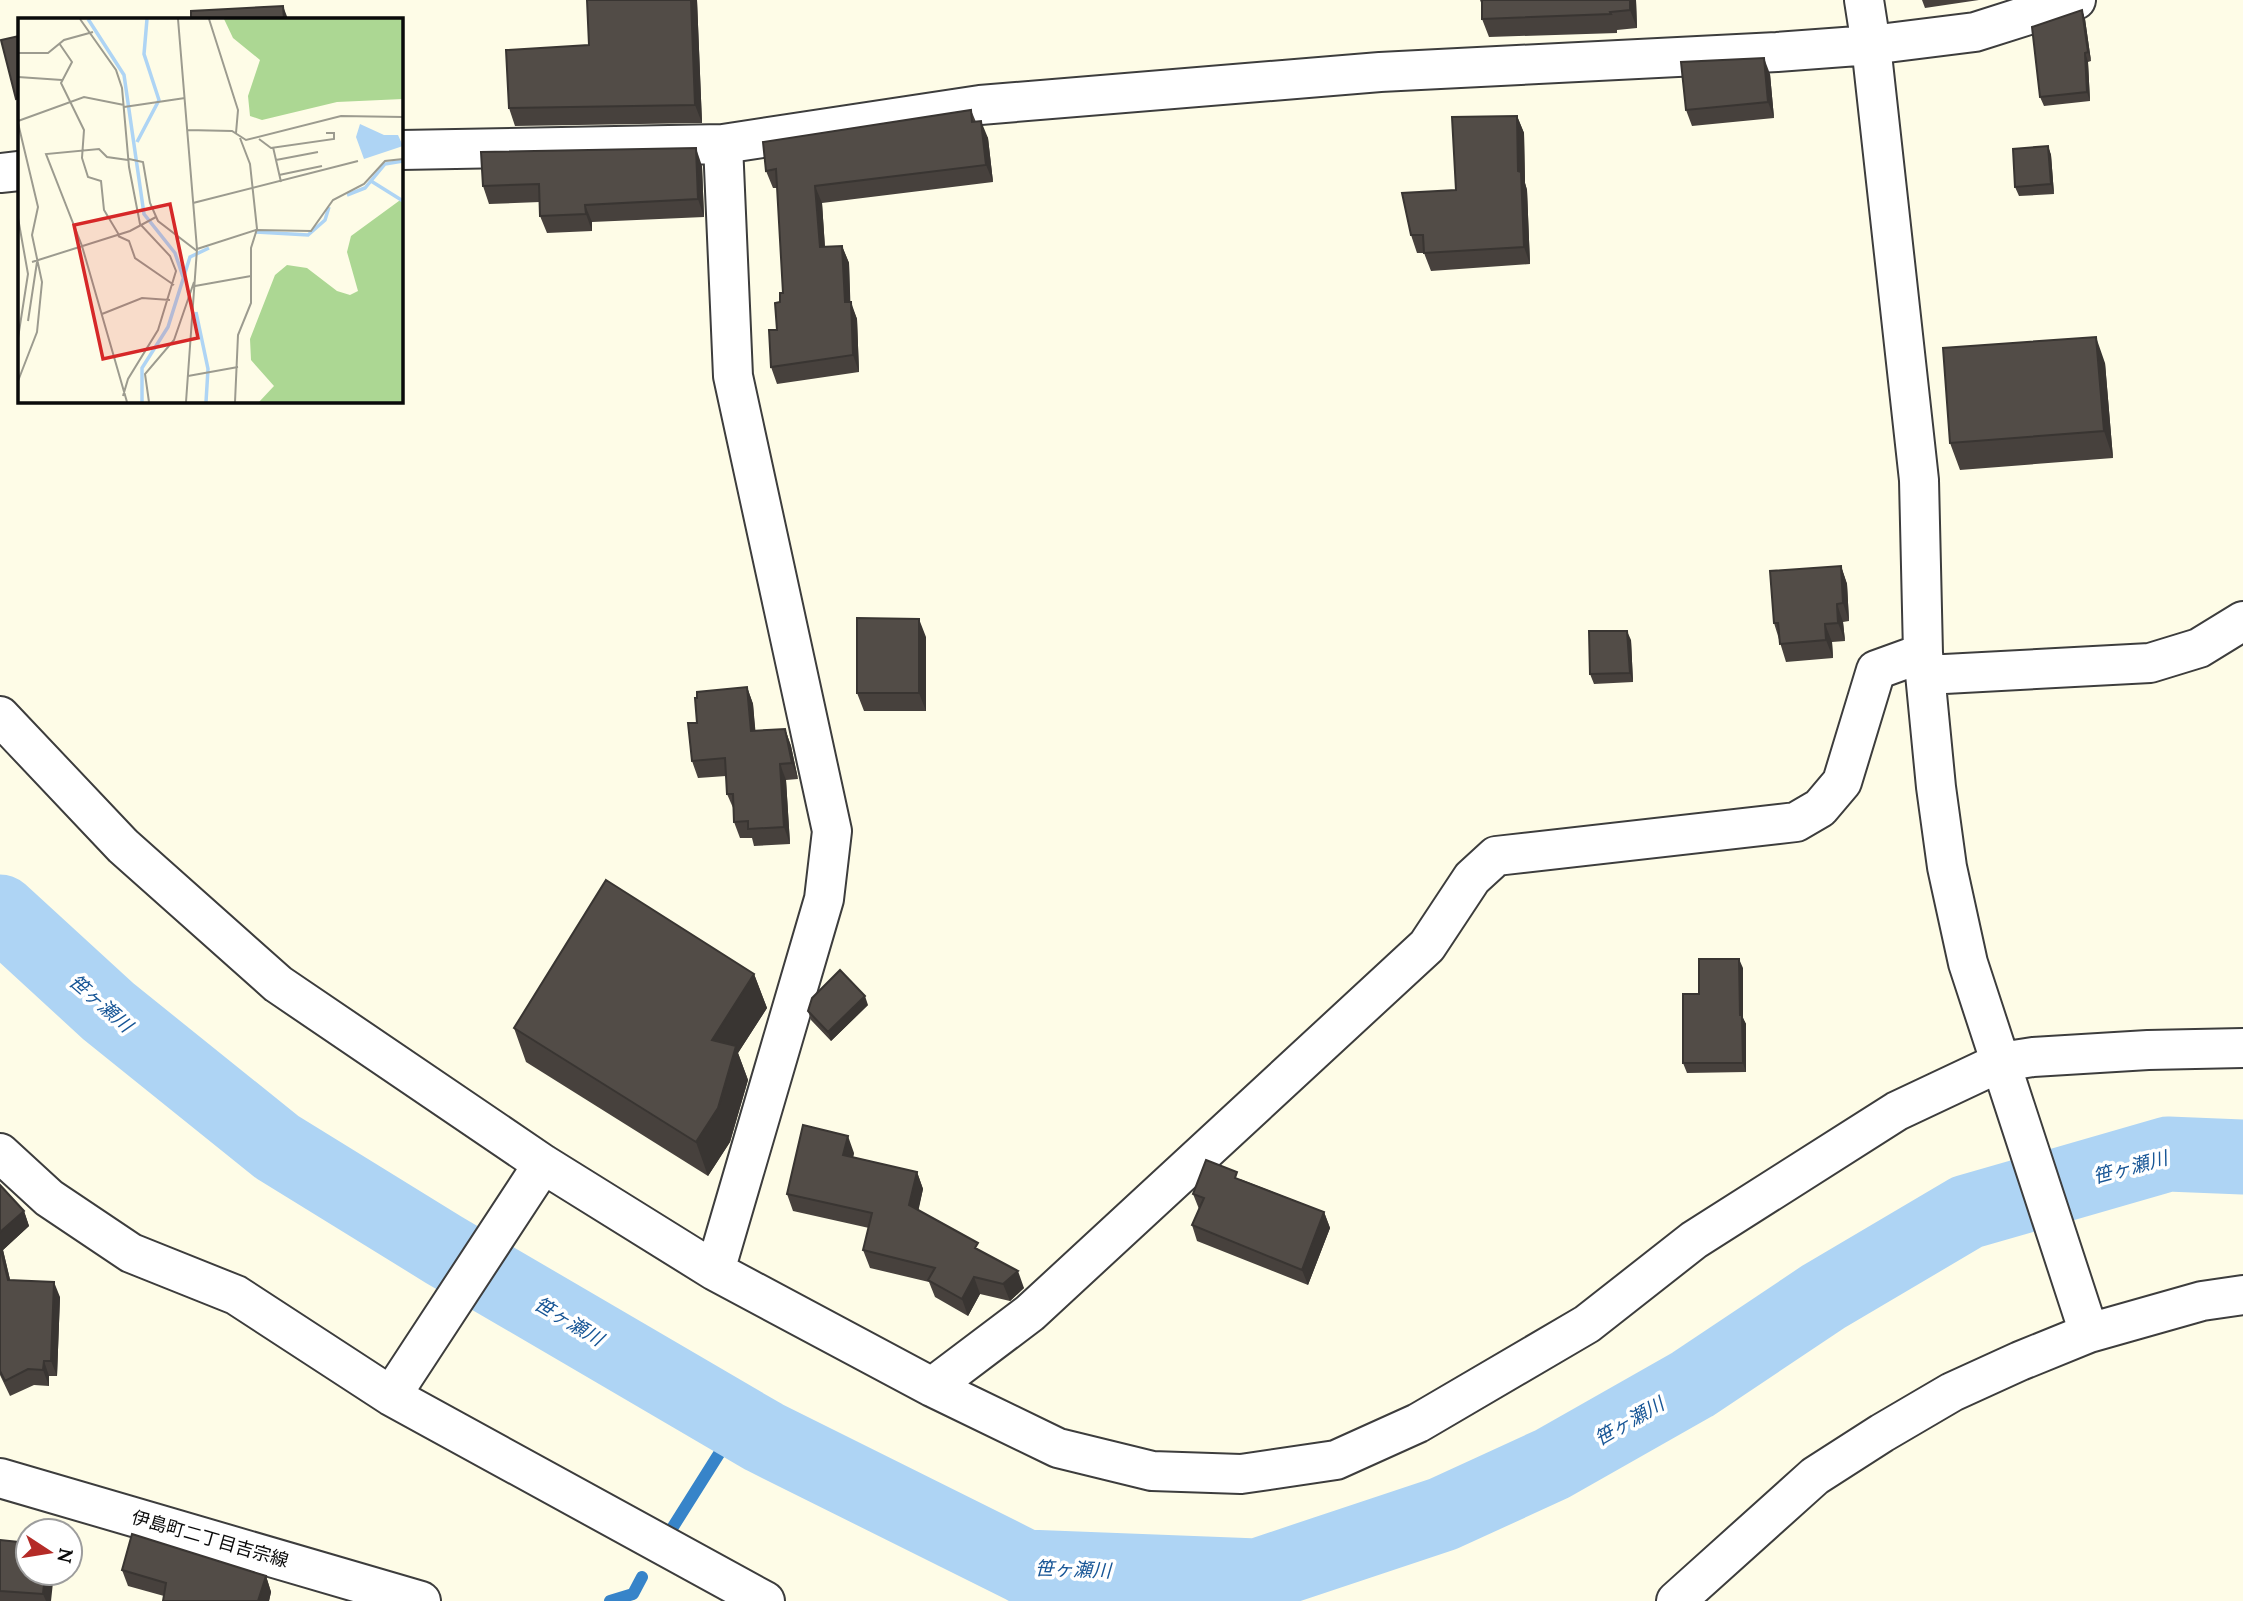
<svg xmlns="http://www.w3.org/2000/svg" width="2243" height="1601" viewBox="0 0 2243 1601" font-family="Lora,'Noto Sans JP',serif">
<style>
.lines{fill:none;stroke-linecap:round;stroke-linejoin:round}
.stream{stroke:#3784c9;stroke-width:12}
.river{stroke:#aed4f4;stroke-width:75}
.minor-casing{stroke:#3d3d3d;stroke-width:42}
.minor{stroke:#fff;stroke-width:38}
.wall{fill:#47413d}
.shaded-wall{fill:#393532}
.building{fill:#524c47;stroke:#393532;stroke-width:2}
.labels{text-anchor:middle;stroke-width:7;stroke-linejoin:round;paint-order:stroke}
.street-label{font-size:18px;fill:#0a0a0a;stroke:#fff}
.water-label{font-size:19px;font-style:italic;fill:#185696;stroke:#fff}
.inset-river{fill:none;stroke:#aed4f4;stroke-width:3.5}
.inset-road{fill:none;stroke:#9c9b8f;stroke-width:2}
.view{fill:#d62828;fill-opacity:0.15;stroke:#d62828;stroke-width:3.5}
.inset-edge{fill:none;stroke:#0a0a0a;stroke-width:3.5}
</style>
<rect width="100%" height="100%" fill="#fefce7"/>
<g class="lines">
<!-- stream -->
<path class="stream" d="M666 1538 739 1422
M610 1601 633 1594 642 1577"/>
<!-- river -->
<path class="river" d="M0 912 108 1011 277 1147 444 1250 764 1437 1025 1567 1068 1592
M1025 1567 1257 1576 1443 1514 1552 1464 1693 1384 1823 1297 1967 1212 2168 1154 2243 1157"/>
<!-- minor casing -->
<g class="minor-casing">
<path id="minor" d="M1864 0 1871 45 1919 480 1923 653 1936 787 1947 867 1968 963 2089 1333
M401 150 723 144 980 105 1380 72 1777 52 1871 45 1975 32 2076 0
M0 173 19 171
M1926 675 2150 663 2199 648 2243 621
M0 716 123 846 278 984 543 1164 715 1271 932 1387 1058 1448 1152 1471 1241 1474 1336 1460 1418 1423 1587 1324 1694 1240 1897 1111 2001 1062 2033 1057 2148 1050 2243 1048
M0 1153 49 1198 131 1253 236 1295 391 1396 765 1601
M715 1271 824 899 832 831 733 376 723 144
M932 1387 1030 1313 1427 946 1472 878 1496 856 1796 822 1820 808 1842 782 1876 670 1923 653
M391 1396 543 1164
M0 1478 421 1601
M1676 1601 1815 1476 1882 1433 1952 1392 2020 1361 2089 1333 2202 1301 2243 1295"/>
</g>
<!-- minor -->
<use href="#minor" class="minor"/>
</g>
<!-- wall -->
<path class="wall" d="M697 0 702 123 515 126 509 108 589 45Z
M1480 0H1636L1637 28 1617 30V33L1489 37 1482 19V5Z
M1922 0H1979L1925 8Z
M2082 10 2085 19 2091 61 2088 62 2090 101 2044 106 2040 97Z
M1770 74 1774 118 1692 126 1686 110Z
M971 110 976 122 988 138 993 182 822 203 825 247 842 246 849 263 850 302 857 319 859 372 777 384 771 367 780 302 783 293 777 188H773L766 171Z
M1517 116 1524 133 1525 183 1527 190 1530 264 1431 271 1424 253H1417L1411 235 1456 190Z
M2048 146 2051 155 2054 194 2019 196 2015 187Z
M702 166 704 217 592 222V231L547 233 540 216V202L489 204 483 186Z
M2105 363 2113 458 1960 470 1950 443Z
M1841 566 1847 584 1849 621 1843 622 1845 641 1832 642 1833 658 1786 662 1774 623Z
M926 637V711H864L857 693Z
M1631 640 1633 682 1594 684 1590 674Z
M747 687 753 704 755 731 785 729 791 746 798 779 786 780 790 844 754 846 752 838H740L734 822V810L727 794 726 776 698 778 692 761Z
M1743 968V1018L1746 1024V1072L1687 1073 1683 1063 1699 994Z
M754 974 767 1008 738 1053 748 1080 730 1142 708 1176 526 1062 514 1028Z
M868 1005 831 1041 811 1020 808 1011Z
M854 1153 853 1157 917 1172 923 1189 918 1210 981 1251 1024 1288 1010 1301 980 1294 968 1316 935 1297 929 1282 870 1268 863 1250 869 1228 793 1211 787 1194Z
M1240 1179 1324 1212 1330 1228 1308 1285 1197 1241 1192 1225 1199 1209 1193 1194Z
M0 1185 24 1211 29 1226 3 1250 10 1280 60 1297 57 1376H49V1386L34 1385 10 1396 0 1375Z
M0 1540 51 1601H0Z
M122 1570 266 1576 271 1592 269 1601H163L164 1596 128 1586Z"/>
<!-- shaded-wall -->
<path class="shaded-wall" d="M691 0H697L702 123 695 105Z
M1630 0H1636L1637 28 1630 10Z
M283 6 288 19H284Z
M2082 10 2085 19 2091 61 2088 52Z
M2085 53 2088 62 2090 101 2087 92Z
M1764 58 1770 74 1774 118 1768 102Z
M1517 116 1524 133 1525 183 1527 190 1530 264 1524 247 1518 171Z
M981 121 988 138 993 182 986 165Z
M2048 146 2051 155 2054 194 2051 184Z
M696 148 702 166 704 217 698 199Z
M815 186 822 203 826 264 820 247Z
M585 205 592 222V231L586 214Z
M842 246 849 263 851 319 845 302Z
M851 302 857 319 859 372 853 355Z
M2096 337 2105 363 2113 458 2104 431Z
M1841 566 1847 584 1849 621 1843 603Z
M1837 604 1843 622 1845 641 1838 623Z
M919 619 926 637V711L919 693Z
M1825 624 1832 642 1833 658 1826 640Z
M1627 631 1631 640 1633 682 1630 673Z
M747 687 753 704 757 748 751 731Z
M785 729 791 746 798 779 792 763Z
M780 764 786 780 790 844 784 827Z
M1739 959 1743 968V1018L1746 1024V1072L1743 1063 1740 1015Z
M754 974 767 1008 738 1053 748 1080 730 1142 708 1176 696 1142 712 1040Z
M865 996 868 1005 831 1041 828 1032Z
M848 1136 854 1153 850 1172 843 1155Z
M917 1172 923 1189 916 1222 909 1205Z
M24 1211 29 1226 3 1250 14 1296 8 1280 0 1246V1232Z
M1324 1212 1330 1228 1308 1285 1302 1270Z
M1018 1271 1024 1288 1010 1301 1003 1284Z
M974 1277 980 1294 968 1316 962 1299Z
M54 1282 60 1297 57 1376 51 1361Z
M44 1361 49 1376V1386L43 1370Z
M45 1573H54L51 1601H46L43 1594Z
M266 1576 271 1592 269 1601H258Z"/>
<!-- building -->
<path class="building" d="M587 0H691L695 105 509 108 506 50 589 45Z
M1482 0H1630V10L1610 12 1611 14 1482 19Z
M283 6 284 19H191V11Z
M2082 10 2088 52 2085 53 2087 92 2040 97 2032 27Z
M19 36V98L16 99 1 40Z
M1764 58 1768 102 1686 110 1681 62Z
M971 110 972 122 981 121 986 165 815 186 820 247 842 246 845 302H851L853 355 771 367 769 330H777L775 303 780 302V293H783L776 169 766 171 763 142Z
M1517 116 1518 171 1521 172 1524 247 1424 253 1423 235H1411L1402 193 1456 190 1452 117Z
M2048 146 2051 184 2015 187 2013 149Z
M696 148 698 199 585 205 586 214 540 216 539 184 483 186 481 152Z
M2096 337 2104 431 1950 443 1943 348Z
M1841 566 1843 603 1837 604 1838 623 1825 624 1826 640 1780 644 1778 623H1774L1770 571Z
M857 618 919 619V693H857Z
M1589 631H1627L1630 673 1590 674Z
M747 687 751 731 785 729 792 763 780 764 784 827 748 829V821L734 822 733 794H727L725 758 692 761 688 723H697L695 698H697V692Z
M606 880 754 974 712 1040 736 1046 718 1108 696 1142 514 1028Z
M1699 959H1739L1740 1015H1742L1743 1063H1683V994H1699Z
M840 970 865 996 828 1032 808 1011 812 998Z
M803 1125 848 1136 843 1155 917 1172 909 1205 978 1243 975 1248 1018 1271 1003 1284 974 1277 962 1299 928 1280 935 1268 863 1250 872 1213 787 1194Z
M1206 1160 1237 1172 1235 1178 1324 1212 1302 1270 1192 1225 1204 1198 1193 1194Z
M0 1185 24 1211 0 1232Z
M0 1246 8 1280 54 1282 51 1361H44L43 1370 28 1369 5 1381 0 1371Z
M132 1534 266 1576 258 1601H163L166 1583 122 1570Z
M0 1540 28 1543V1573H45L43 1594 0 1591Z"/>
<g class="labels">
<!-- street labels -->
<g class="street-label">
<text transform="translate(210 1539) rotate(16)" y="6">伊島町二丁目吉宗線</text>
</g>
<!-- water labels -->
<g class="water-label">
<text transform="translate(101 1003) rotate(41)" y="7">笹ヶ瀬川</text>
<text transform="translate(2130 1167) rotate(-15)" y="7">笹ヶ瀬川</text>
<text transform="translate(569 1321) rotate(31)" y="7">笹ヶ瀬川</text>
<text transform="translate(1629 1421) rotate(-30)" y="7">笹ヶ瀬川</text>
<text transform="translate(1073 1569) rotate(2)" y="7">笹ヶ瀬川</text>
</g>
</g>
<!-- overview -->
<g transform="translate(18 18)">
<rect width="385" height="385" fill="#fefce7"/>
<path d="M206 1H385V81L319 84 244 102 232 98 230 78 242 42 215 20ZM385 180V384H241L256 368 233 342 232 321 257 257 269 247 289 250 319 273 332 277 340 273 329 234 333 218Z" fill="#acd793"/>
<path d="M342 106 366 117H380L385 128 346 141 338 119Z" fill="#aed4f4"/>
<path class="inset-river" d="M70 1 106 57 126 196 157 235 165 259M119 124 141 82 126 36 129 1M353 163 385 183M329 177 347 170 367 146 385 143M238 214 290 217 307 202 311 189M178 294 190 351 188 384M124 384V350L150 309 172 239 191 230"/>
<path class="inset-road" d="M62 1 98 52 104 70 111 149 122 206 152 238 158 253 140 312 110 361 105 378M160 1 179 231 168 384M191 1 220 92 218 115M41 25 54 44 43 65 66 112 64 140 70 159 83 163 86 192 101 217M0 35H30L46 22 75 14M0 59 44 62M106 89 167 80M0 103 66 79 106 87M0 105 20 189 14 217 24 264 19 314 0 363M169 112 214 113 228 122 323 98 385 99M241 121 253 130 316 121V115H308M255 129 263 164M111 141 125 144 132 185 140 203 179 233M258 142 300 134M261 157 304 148M175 185 340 143M0 200 10 256 0 320M100 218 111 223 117 240 156 267M179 231 238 212 293 213 315 182 346 166 367 143 385 141M14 244 112 213 138 199M177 268 233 258M84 296 124 280 152 282M10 303 19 244M170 358 220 349M109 384 64 228 28 136 81 131 89 139 110 142M131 384 127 356 156 322 176 264M217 384 220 317 233 285V230L239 211 232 146 222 120"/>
<path class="view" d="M152 186 180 320 85 341 56 207Z"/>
<rect width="385" height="385" class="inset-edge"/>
</g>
<!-- north arrow -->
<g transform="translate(49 1552) rotate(102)"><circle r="33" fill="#ffffff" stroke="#9d9d9d" stroke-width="2"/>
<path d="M0-5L12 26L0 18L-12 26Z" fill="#b42b27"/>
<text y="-10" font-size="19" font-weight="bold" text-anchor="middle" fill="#0a0a0a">N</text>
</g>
</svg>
